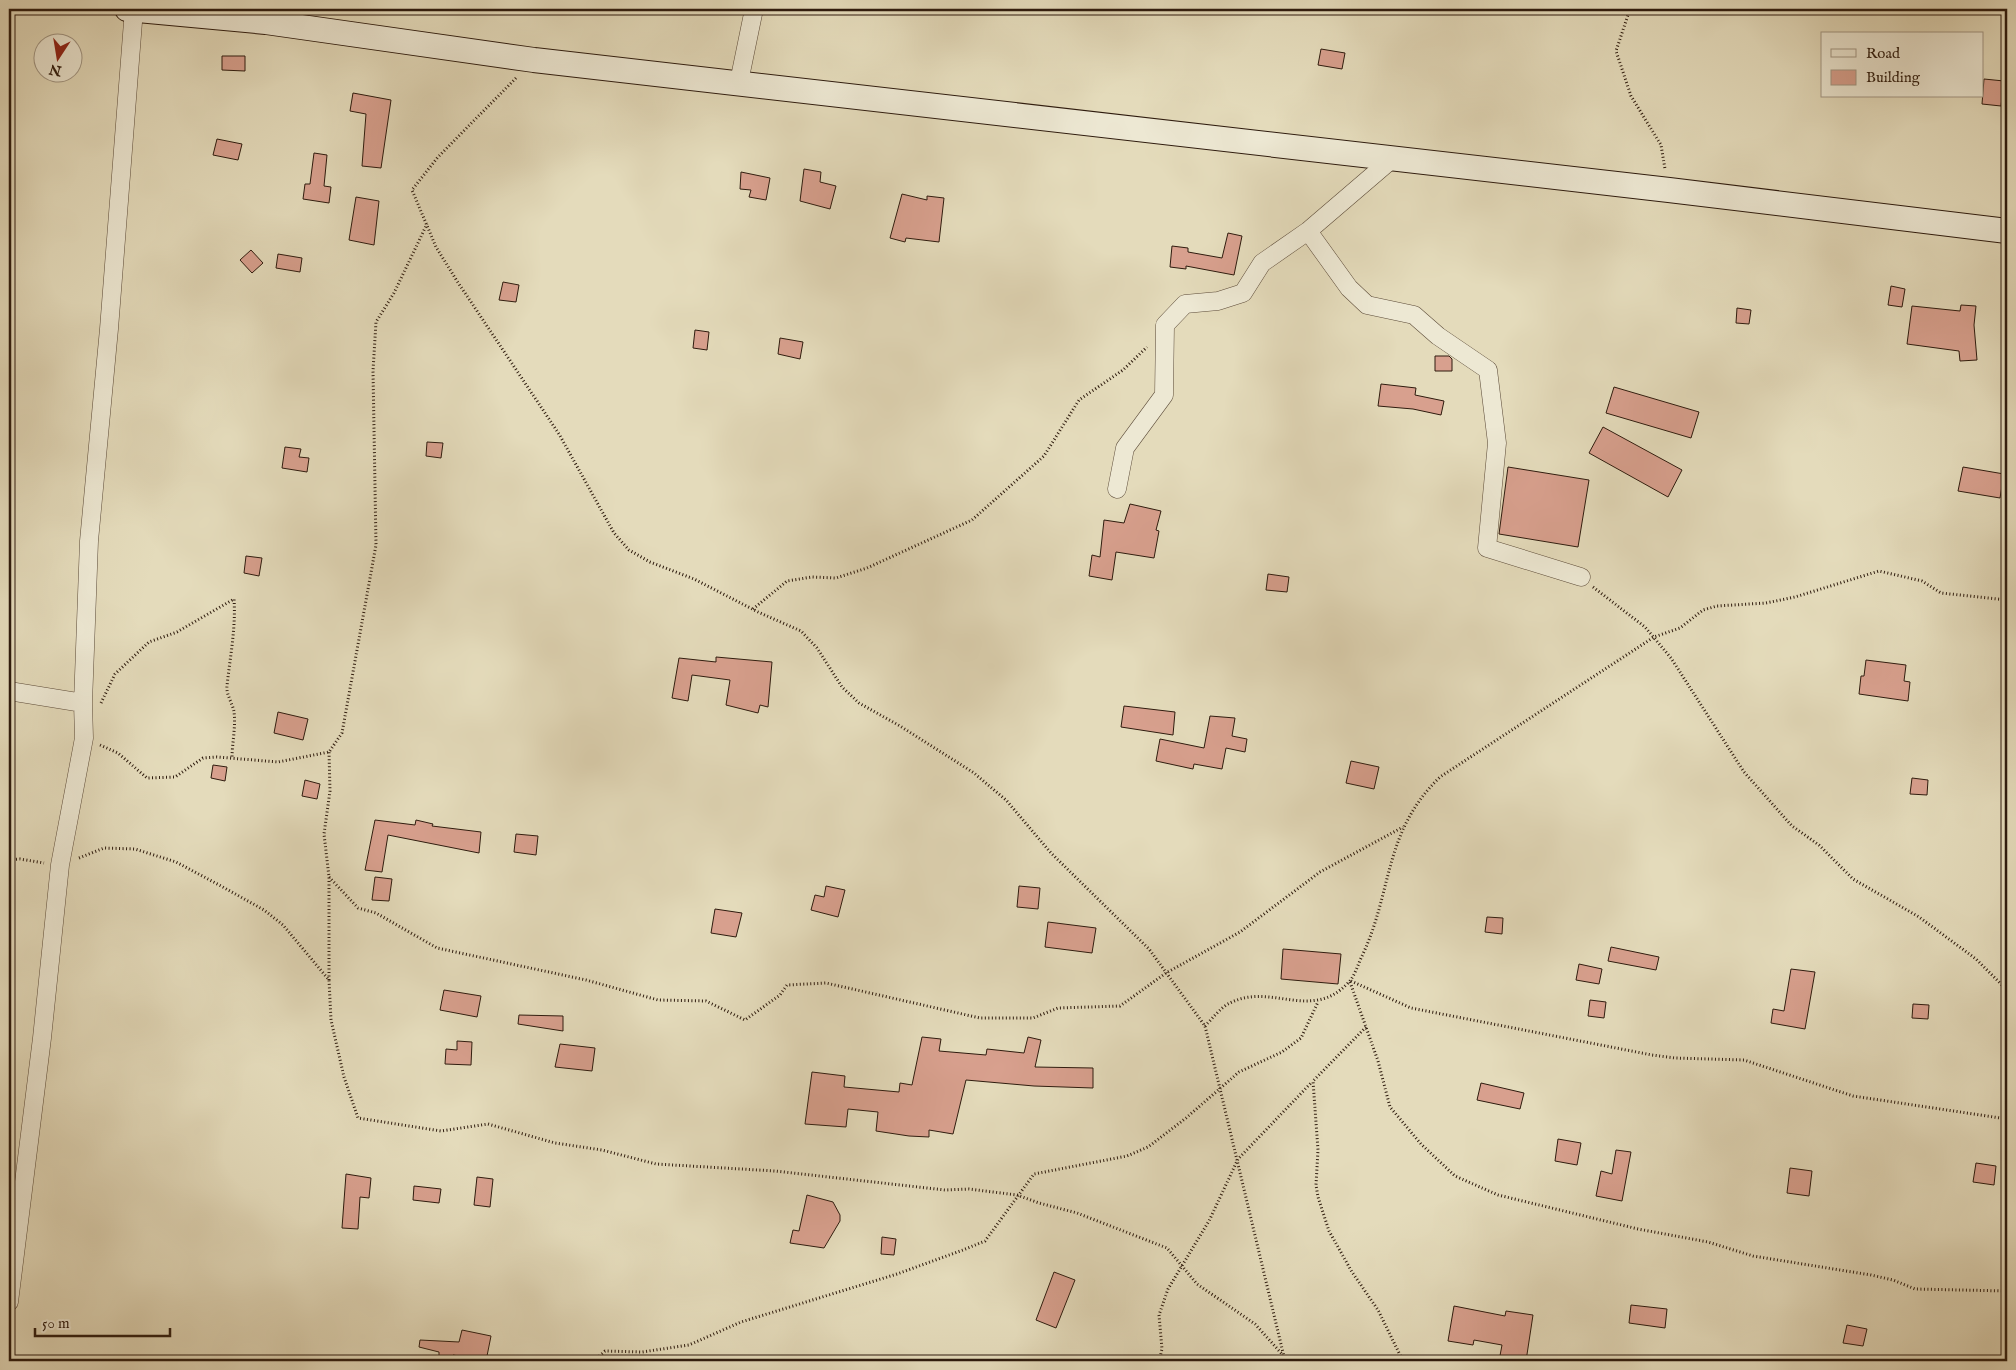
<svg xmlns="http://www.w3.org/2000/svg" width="2016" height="1370" viewBox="0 0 2016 1370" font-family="'IM FELL English',serif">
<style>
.building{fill:#d8a08e;stroke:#2e1b0e}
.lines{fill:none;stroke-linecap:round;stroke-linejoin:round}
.street-casing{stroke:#5c4b39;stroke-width:19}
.secondary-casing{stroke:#2e1b0e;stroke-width:26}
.path{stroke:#2e1b0e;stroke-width:3;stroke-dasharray:1 2.5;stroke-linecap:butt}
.street{stroke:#ede8d3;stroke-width:18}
.secondary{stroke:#ede8d3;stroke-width:24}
</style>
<rect width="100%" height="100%" fill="#e4dbbb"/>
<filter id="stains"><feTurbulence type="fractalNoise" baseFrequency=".004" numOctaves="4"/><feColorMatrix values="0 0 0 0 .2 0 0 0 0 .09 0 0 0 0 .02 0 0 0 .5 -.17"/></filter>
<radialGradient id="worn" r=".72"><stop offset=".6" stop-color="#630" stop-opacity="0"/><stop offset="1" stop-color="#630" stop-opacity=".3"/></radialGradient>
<!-- building -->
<path class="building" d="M1321 49 1345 53 1342 69 1318 65Z
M222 56H245V71L222 70Z
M1984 79 2004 81 2001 106 1982 104Z
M353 93 391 100 381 168 362 166 366 114 350 111Z
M217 139 242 144 238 160 213 155Z
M314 153 327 155 324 186 331 187 329 203 303 199 305 184H310Z
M804 169 821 172 820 182 836 186 830 209 800 201Z
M741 172 770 178 766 200 749 197 751 190 740 189Z
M902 194 927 200V196L944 198 939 242 906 238 905 242 890 238Z
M356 197 379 201 374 245 349 240Z
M1228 233 1242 236 1234 275 1186 266V269L1170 267 1172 246 1188 248V252L1222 258Z
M251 250 263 263 252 273 240 260Z
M278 254 302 258 300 272 276 268Z
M503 282 519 285 516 302 499 300Z
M1891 286 1905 289 1902 307 1888 305Z
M1961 305 1976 306 1974 325 1977 360 1960 361 1959 351 1907 344 1912 306 1960 311Z
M1737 308 1751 310 1749 324 1736 323Z
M695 330 709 332 707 350 693 348Z
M780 338 803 342 800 359 778 354Z
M1435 356H1449L1452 359V371H1435Z
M1381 384 1416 388 1415 395 1444 401 1441 415 1413 409 1378 406Z
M1614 387 1699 412 1691 438 1606 413Z
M1603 427 1682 470 1668 497 1589 453Z
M427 442 443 443 441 458 426 456Z
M285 447 301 449 299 457 309 458 307 472 282 468Z
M1508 467 1589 480 1578 547 1499 534Z
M1963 467 2004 474 2000 498 1958 491Z
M1130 504 1161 511 1156 530 1159 531 1154 558 1116 552 1112 580 1089 576 1092 555 1100 557 1104 520 1124 523Z
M246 556 262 558 259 576 244 573Z
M1268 574 1289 577 1287 592 1266 590Z
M716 657 772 662 768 707 760 705 758 713 726 705 730 680 692 675 688 701 672 698 679 658 716 662Z
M1866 660 1906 665 1904 681 1910 682 1908 701 1859 694 1861 676H1864Z
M1124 706 1175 712 1173 735 1121 727Z
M278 712 308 719 303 740 274 733Z
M1210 716 1235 718 1232 736 1247 739 1245 752 1226 748 1222 769 1194 764 1193 769 1156 761 1160 739 1204 748Z
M1351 761 1379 767 1374 789 1346 783Z
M213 765 227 767 225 781 211 778Z
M1912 778 1928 780 1927 795 1910 794Z
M305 780 320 784 317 799 302 796Z
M375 820 415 825 416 820 433 824 432 826 481 832 479 853 388 835 382 872 365 870Z
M516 834 538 836 536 855 514 852Z
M375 877 392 879 389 901 372 900Z
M826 886 845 890 838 917 811 910 815 895 824 897Z
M1019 886 1040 888 1038 909 1017 907Z
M715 909 742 913 736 937 711 933Z
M1487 917 1503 918 1502 934 1485 932Z
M1048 922 1096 928 1092 953 1045 947Z
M1611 947 1659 957 1656 970 1608 961Z
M1283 949 1341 954 1338 984 1281 979Z
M1579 964 1602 969 1599 984 1576 980Z
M1791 969 1815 972 1805 1029 1771 1023 1773 1009 1784 1011Z
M444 990 481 996 477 1017 440 1010Z
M1590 1000 1606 1002 1604 1018 1588 1016Z
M1913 1004 1929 1005 1928 1019 1912 1018Z
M519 1015 563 1016V1031L518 1024Z
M922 1037 941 1039 939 1051 986 1055 987 1049 1024 1053 1028 1037 1041 1040 1035 1067 1093 1068V1088L1034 1086 966 1080 953 1134 929 1130V1137L909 1136 876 1131 878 1112 848 1109 846 1127 805 1124 812 1072 845 1076 844 1087 899 1092 900 1083 912 1085Z
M457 1041 472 1042 471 1065 445 1064 446 1049 457 1050Z
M560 1044 595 1048 592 1071 555 1067Z
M1481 1083 1524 1093 1520 1109 1477 1100Z
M1558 1139 1581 1143 1577 1165 1555 1161Z
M1616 1150 1631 1152 1622 1201 1596 1196 1601 1171 1612 1174Z
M1976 1163 1996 1166 1994 1185 1973 1182Z
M1790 1168 1812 1171 1809 1196 1787 1193Z
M346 1174 371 1178 369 1198 360 1197 358 1229 342 1228Z
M477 1177 493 1179 490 1207 474 1205Z
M414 1186 441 1189 439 1203 413 1200Z
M807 1195 833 1202 840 1215V1221L824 1248 790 1243 793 1230 799 1231Z
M882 1237 896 1239 894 1255 881 1254Z
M1054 1272 1075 1280 1056 1328 1036 1320Z
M1631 1305 1667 1309 1665 1328 1629 1323Z
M1454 1306 1505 1316 1506 1311 1533 1315 1526 1361H1499L1502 1345 1474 1340 1473 1345 1448 1341Z
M1847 1325 1867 1329 1863 1346 1843 1343Z
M462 1330 491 1336 486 1361 453 1355V1361H439V1352L419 1347 420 1340 459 1342Z"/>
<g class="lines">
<!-- street casing -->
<g class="street-casing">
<path id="street" d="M739 82 754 9
M1392 159 1308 231 1349 288 1367 305 1414 315 1438 336 1488 370 1497 443 1487 548 1581 577
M1117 489 1125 448 1164 395 1165 325 1185 304 1218 301 1243 293 1262 263 1308 231
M9 691 83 703
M9 1302 42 1038 60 865 84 738 83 703 89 541 109 329 134 9"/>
</g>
<!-- secondary casing -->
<g class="secondary-casing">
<path id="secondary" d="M127 9 266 22 534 60 1669 190 2007 231"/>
</g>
<!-- path -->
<path class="path" d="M1630 9 1616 51 1631 96 1661 145 1665 169
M516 78 438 157 412 190 436 247 457 281 559 434 614 533 629 550 650 562 694 579 758 612 801 631 817 648 842 687 859 703 900 726 974 773 1006 800 1051 853 1149 949 1205 1026 1285 1361
M1593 587 1645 627 1671 658 1744 772 1792 826 1819 845 1853 879 1919 917 1976 959 2007 990
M753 609 787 581 812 577 836 578 867 568 972 520 1044 456 1079 400 1123 370 1147 347
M101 703 115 674 149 642 177 632 234 599C236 628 230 657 227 686 226 695 233 704 234 712 236 726 232 744 232 758
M100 745 118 753 147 778 175 777 203 758 217 757 278 762 329 752 342 733 376 545 373 371 376 322 394 293 427 224
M79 858 104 848 135 849 176 862 221 886 264 910 283 925 329 980 331 1020 344 1077 358 1118 441 1131 488 1124 555 1143 602 1150 656 1164 775 1171 945 1190 969 1189 1017 1195 1039 1203 1077 1213 1167 1248 1197 1284 1255 1324 1282 1354
M9 860 20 859 44 863
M329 877 358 908 376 913 437 948 586 980 658 1000 706 1001 745 1020 780 995 787 985 826 983 980 1018H1033L1058 1008 1120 1006 1166 973 1240 932 1320 872 1403 827
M329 980V877L324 834 330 791 329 752
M1351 981 1411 1008 1652 1055 1675 1058 1744 1060 1853 1096 2007 1119
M1350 982 1378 1061 1390 1107 1421 1144 1455 1176 1498 1195 1638 1229 1708 1242 1753 1256 1871 1275 1893 1280 1915 1289 2007 1291
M1205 1026C1212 1019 1221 1007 1230 1003 1271 982 1311 1022 1348 983 1355 976 1358 964 1362 956 1393 891 1383 832 1440 777L1654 637 1680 628 1703 610 1717 606 1766 603 1795 597 1879 571 1922 581 1941 593 2007 600
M1366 1027 1313 1081 1318 1150 1316 1185 1318 1197 1329 1231 1352 1272 1378 1310 1401 1357 1410 1361
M594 1361 605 1351 642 1352 689 1345 741 1322 897 1274 963 1250 985 1241 1034 1174 1127 1156 1148 1147 1186 1118 1239 1072 1282 1052 1301 1038 1318 1002
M1159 1361 1162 1349 1159 1315 1168 1289 1209 1221 1238 1159 1312 1082"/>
<!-- street -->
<use href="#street" class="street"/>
<!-- secondary -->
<use href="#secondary" class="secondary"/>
</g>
<!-- margin -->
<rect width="2016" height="1370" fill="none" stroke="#e4dbbb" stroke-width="30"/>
<rect x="10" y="10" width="1996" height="1350" fill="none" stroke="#2e1b0e" stroke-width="2.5"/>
<rect x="15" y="15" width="1986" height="1340" fill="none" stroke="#2e1b0e"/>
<!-- legend -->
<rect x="1821" y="32" width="162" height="65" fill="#ede8d3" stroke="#a19684"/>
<rect x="1831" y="49" width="25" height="8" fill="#ede8d3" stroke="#a19684"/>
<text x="1866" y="58" font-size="15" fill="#2e1b0e">Road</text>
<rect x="1831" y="70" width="25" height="15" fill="#d8a08e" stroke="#a19684"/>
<text x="1866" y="82" font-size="15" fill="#2e1b0e">Building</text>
<!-- north arrow -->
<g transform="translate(58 58) rotate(192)"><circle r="24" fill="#ede8d3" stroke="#a19684"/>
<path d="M0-4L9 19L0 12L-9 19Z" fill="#8f2418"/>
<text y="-8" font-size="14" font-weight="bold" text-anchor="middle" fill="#2e1b0e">N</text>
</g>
<!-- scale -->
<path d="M35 1328v8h135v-8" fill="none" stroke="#2e1b0e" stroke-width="2.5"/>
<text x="42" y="1328" font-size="15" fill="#2e1b0e" stroke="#ede8d3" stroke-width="4" paint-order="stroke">50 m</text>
<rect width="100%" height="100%" filter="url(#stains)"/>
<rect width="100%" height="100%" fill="url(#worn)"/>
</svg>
